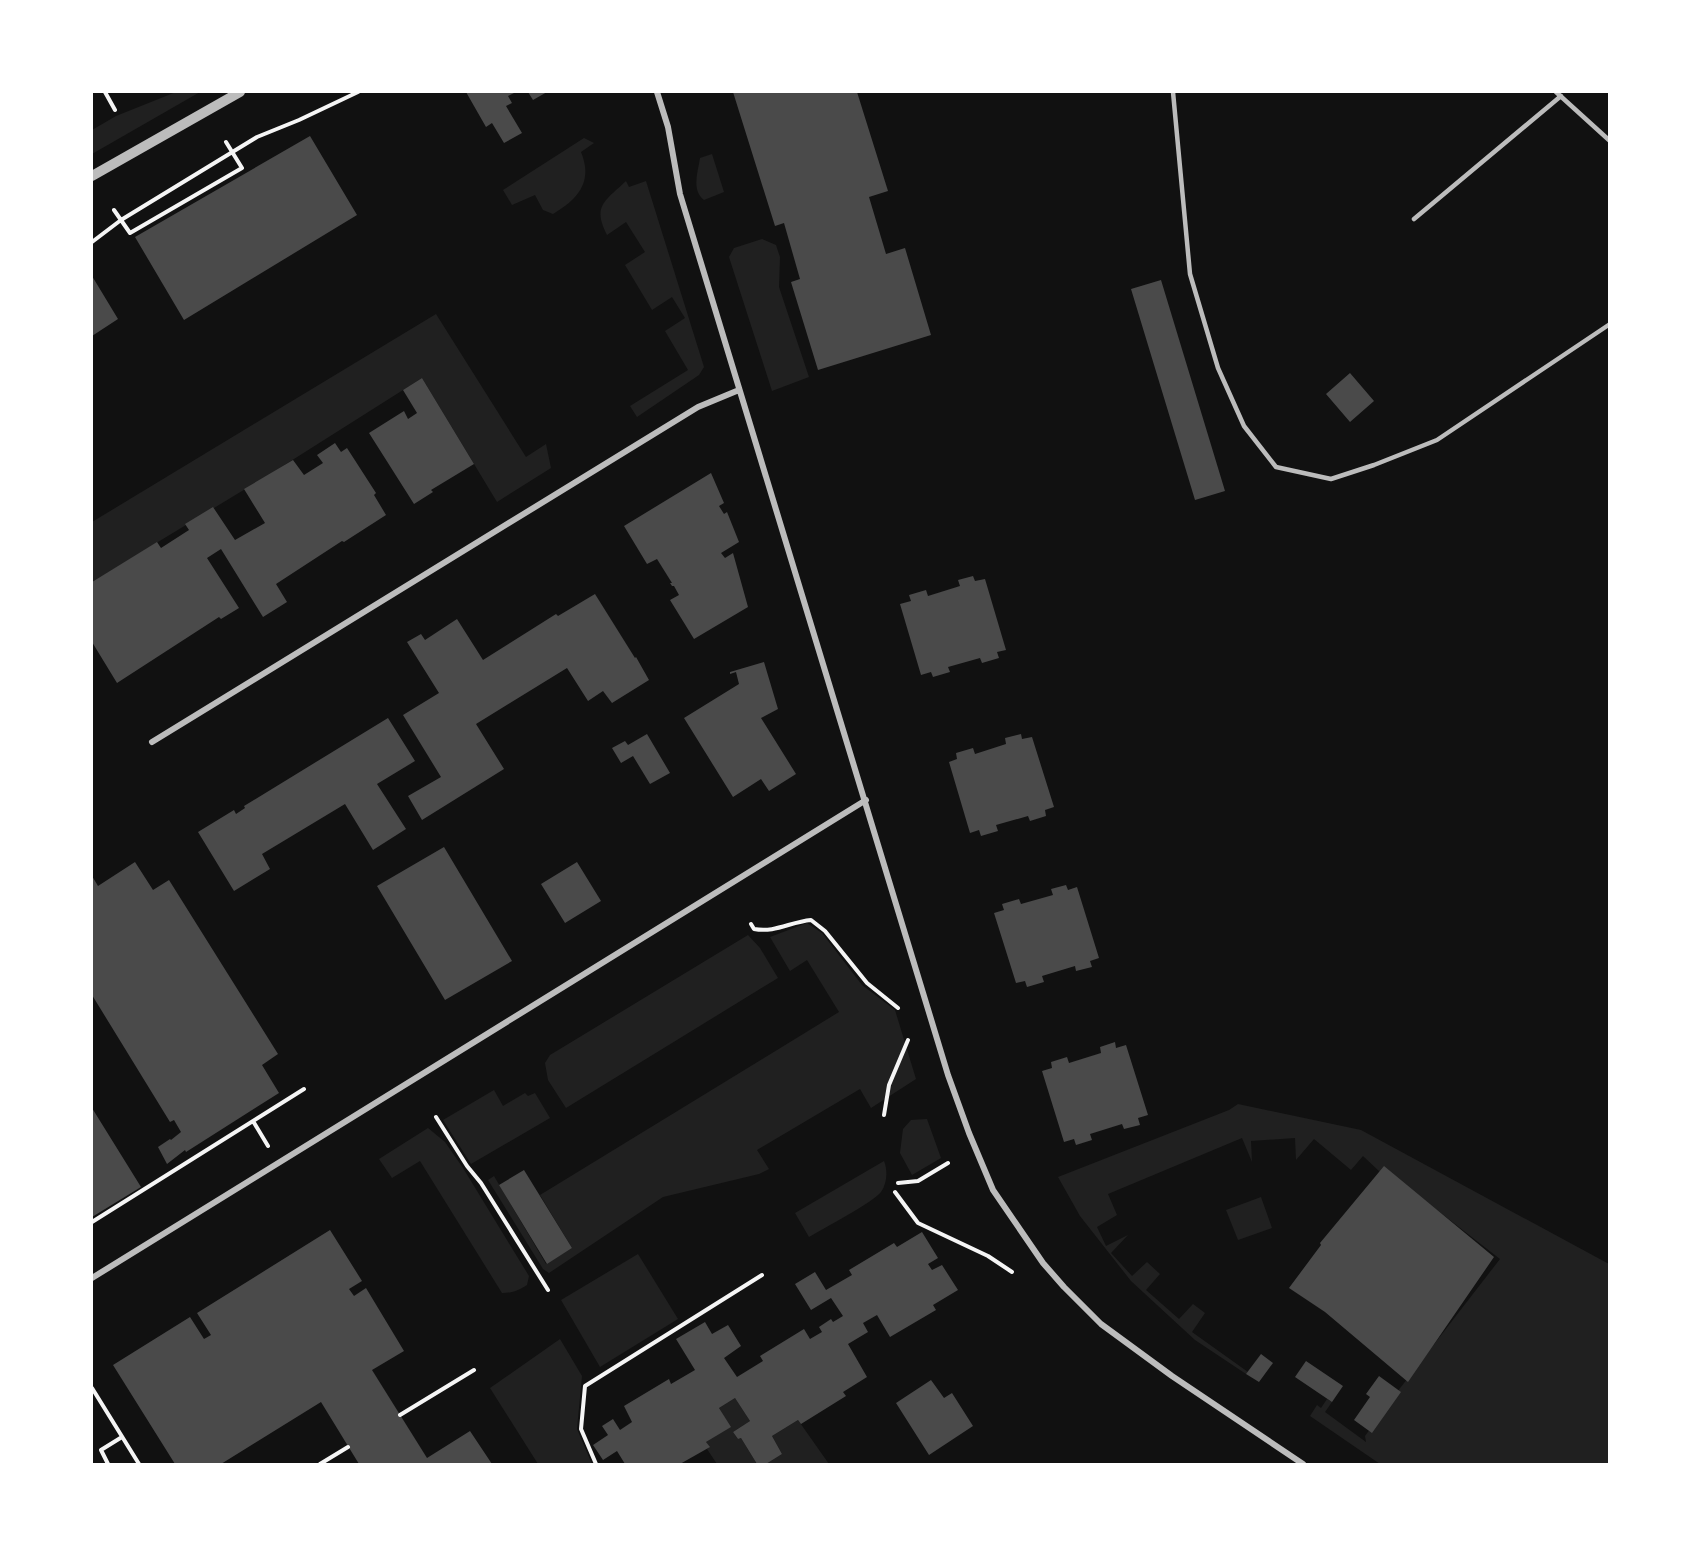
<svg xmlns="http://www.w3.org/2000/svg" width="1701" height="1556" viewBox="0 0 1701 1556" font-family="'Fira Sans',sans-serif">
<style>
.green{fill:#202020}
.building{fill:#4a4a4a}
.lines{fill:none;stroke-linecap:round;stroke-linejoin:round}
.path{stroke:#f5f5f5;stroke-width:4}
.service{stroke:#bcbcbc;stroke-width:4.5}
.minor{stroke:#bcbcbc;stroke-width:6}
.tertiary{stroke:#bcbcbc;stroke-width:10}
</style>
<rect width="100%" height="100%" fill="#111"/>
<!-- green -->
<path class="green" d="M176 92H200L92 154V130L116 116Z
M584 138 594 143 581 152C593 181 579 199 553 214L543 210 535 195 512 205 503 190Z
M712 154 724 192 704 200C691 190 698 172 700 158Z
M626 181 629 187 646 181 704 367 699 375 637 417 630 406 688 370 665 331 685 318 672 297 652 310 625 265 645 252 626 222 607 235C592 206 605 201 626 181Z
M762 239 776 245 780 257 779 287 809 377 772 391 729 257 734 248Z
M436 314 526 457 546 444 551 468 497 502 422 378 275 471 92 582V522Z
M807 923 822 933 862 985 895 1010 916 1079 871 1108 860 1089 757 1150 769 1169 759 1174 663 1197 549 1273 543 1269 488 1180 494 1176 546 1264 572 1248 540 1195 839 1012 807 960 790 971 770 937Z
M748 935 760 948 778 978 566 1108 548 1080 545 1063 550 1055Z
M494 1090 503 1106 525 1093 528 1096 535 1093 550 1118 471 1164 443 1120Z
M1238 1104 1361 1130 1609 1264V1464H1380L1310 1416 1317 1405 1321 1408 1327 1399 1332 1402 1325 1412 1366 1442 1365 1436 1394 1396 1500 1259 1383 1168 1380 1172 1363 1156 1351 1170 1314 1139 1296 1160 1295 1138 1251 1141 1252 1162 1242 1138 1108 1194 1117 1215 1097 1227 1106 1246 1128 1235 1111 1253 1132 1276 1147 1262 1160 1274 1146 1290 1179 1319 1193 1304 1205 1313 1192 1332 1248 1372 1246 1374 1195 1340 1131 1281 1080 1216 1058 1177 1229 1110Z
M927 1119 941 1158 912 1175 900 1153 903 1129 911 1120Z
M428 1128 445 1142 463 1168 529 1276 527 1285C519 1290 513 1293 502 1293L420 1161 392 1178 379 1159Z
M884 1161C888 1171 887 1183 881 1192 872 1203 824 1228 809 1237L795 1213Z
M1261 1197 1272 1228 1238 1240 1226 1210Z
M638 1254 678 1319 600 1367 561 1300Z
M560 1339 582 1376 577 1429 592 1464H538L490 1388Z
M735 1398 750 1421 733 1432 738 1439 741 1438 757 1464H717L707 1449 709 1447 706 1442 730 1427 719 1408Z
M798 1420 829 1464H766L782 1454 772 1436Z"/>
<!-- building -->
<path class="building" d="M466 92H516L508 96 512 103 506 106 522 133 504 143 492 123 486 127Z
M528 92H547L533 100Z
M733 92H857L888 191 869 197 886 254 905 248 931 335 818 370 791 282 800 279 784 223 775 226Z
M310 136 357 215 184 320 135 237Z
M92 276 118 319 92 336Z
M1161 280 1225 491 1195 500 1131 289Z
M1350 373 1374 401 1350 422 1326 394Z
M422 378 474 464 431 490 433 492 414 504 369 433 404 411 408 419 417 413 403 390Z
M335 443 341 452 347 448 376 493 374 495 386 515 344 542 342 541 276 584 287 602 263 617 221 549 207 558 239 608 221 619 219 617 117 683 92 642V582L157 542 161 548 189 530 185 524 213 507 235 540 265 523 244 489 293 460 304 475 323 463 317 455Z
M711 473 724 503 719 506 724 514 727 512 739 542 721 553 725 558 733 553 748 607 694 639 670 600 679 595 674 586H672L670 583H672L657 559 647 564 624 526Z
M973 576 975 581 985 579 1006 650 997 652 999 658 982 663 980 658 948 667 950 672 933 677 931 672 921 675 900 604 911 601 909 595 926 590 928 596 960 586 958 580Z
M595 594 635 658 636 657 649 680 612 703 603 691 588 701 567 668 476 724 504 769 422 820 408 796 441 777 403 715 439 693 407 642 421 634 425 640 457 619 483 660 556 614 558 616Z
M764 662 778 709 761 718 796 774 769 791 761 779 733 797 684 718 739 684 736 672 730 674V672Z
M388 718 415 761 377 784 406 829 373 850 345 804 262 854 270 869 234 891 198 832 234 810 236 814 245 808 244 806Z
M647 734 670 773 650 784 633 756 621 763 612 748 625 741 628 745Z
M1021 734 1022 739 1032 737 1054 807 1045 810 1046 816 1030 821 1028 816 996 825 998 831 981 836 979 830 970 833 949 762 957 759 956 753 973 748 975 754 1006 744 1005 738Z
M444 847 512 961 445 1000 377 886Z
M135 862 153 890 169 880 278 1054 262 1065 279 1093 186 1152 185 1150 167 1164 158 1147 170 1139 171 1140 181 1132 174 1120 170 1122 92 995V876L98 886Z
M577 862 601 901 565 923 541 884Z
M1066 885 1068 890 1077 887 1099 958 1090 961 1092 967 1076 971 1075 966 1042 976 1044 982 1027 987 1025 981 1016 983 994 913 1004 910 1002 904 1019 899 1021 904 1053 895 1051 889Z
M1115 1042 1116 1048 1126 1045 1148 1115 1138 1118 1140 1125 1124 1129 1122 1124 1090 1134 1092 1140 1076 1145 1074 1139 1064 1142 1042 1071 1052 1068 1051 1062 1067 1057 1069 1063 1101 1053 1100 1047Z
M92 1108 141 1187 92 1217Z
M1384 1166 1494 1257 1408 1382 1325 1312 1289 1288 1321 1245 1320 1243Z
M524 1170 572 1248 547 1264 499 1185Z
M330 1230 362 1281 349 1289 354 1296 366 1288 404 1351 372 1370 427 1458 470 1431 492 1464H359L321 1402 221 1464H175L113 1365 190 1317 204 1339 211 1335 197 1313Z
M922 1232 938 1258 928 1264 932 1270 942 1265 958 1290 933 1305 936 1310 890 1337 877 1315 863 1323 868 1332 848 1344 867 1377 843 1392 846 1396 801 1424 798 1420 772 1436 782 1454 766 1464H757L741 1438 738 1439 733 1432 750 1421 735 1398 719 1408 731 1427 706 1442 710 1447 680 1464H625L617 1451 603 1460 593 1445 608 1435 602 1426 613 1419 620 1430 632 1422 624 1406 669 1379 671 1384 695 1370 676 1339 705 1322 712 1334 728 1325 741 1346 724 1358 737 1377 763 1361 760 1356 804 1329 810 1339 822 1332 819 1327 831 1319 833 1322 843 1316 831 1298 811 1310 795 1284 815 1272 826 1290 852 1275 849 1270 894 1243 897 1247Z
M1261 1354 1273 1363 1259 1382 1246 1374Z
M1306 1361 1343 1386 1332 1402 1295 1377Z
M1379 1376 1401 1392 1372 1433 1354 1420 1370 1397 1366 1394Z
M931 1380 944 1398 952 1393 973 1426 929 1455 896 1403Z"/>
<g class="lines">
<!-- path -->
<path class="path" d="M105 92 115 110
M114 210 130 233 242 168 226 142
M92 242 121 220 257 137 299 120 358 92
M751 924 754 929C775 933 790 922 811 920L825 931 867 983 898 1008
M884 1115 889 1085 908 1040
M436 1117 467 1166 481 1183 548 1290
M253 1121 268 1146
M898 1183 918 1181 948 1163
M895 1192 918 1223 988 1256 1012 1272
M92 1222 304 1089
M92 1388 139 1464
M400 1415 474 1370
M108 1464 101 1450 122 1437
M320 1464 348 1447
M596 1464 581 1429 585 1386 762 1275"/>
<!-- service -->
<path class="service" d="M1173 92 1190 274 1218 368 1244 426 1276 467 1331 479 1374 465 1437 440 1610 324
M1556 92 1610 141
M1414 219 1561 96"/>
<!-- minor -->
<path class="minor" d="M657 92 668 127 680 194 948 1075 969 1133 993 1190 1043 1263 1064 1287 1101 1324 1172 1376 1303 1464
M152 742 698 407 739 390
M92 1278 866 800"/>
<!-- tertiary -->
<path class="tertiary" d="M92 176 240 92"/>
</g>
<!-- border -->
<rect width="1701" height="1556" fill="none" stroke="#ffffff" stroke-width="186"/>
</svg>
